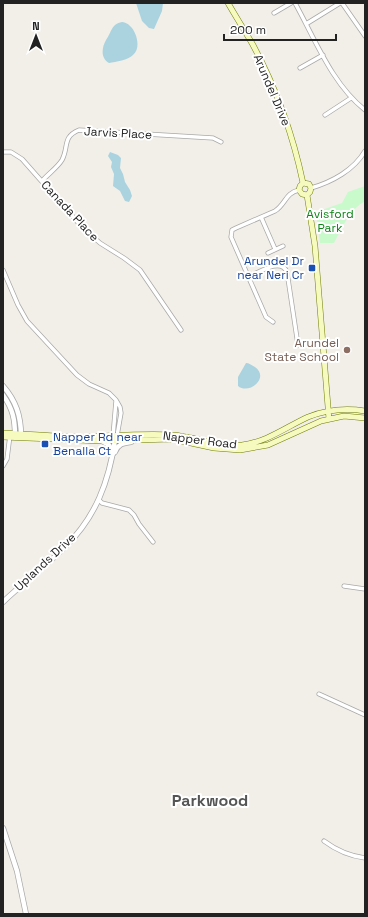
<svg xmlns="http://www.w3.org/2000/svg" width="368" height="917" viewBox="0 0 368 917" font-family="'Space Grotesk',sans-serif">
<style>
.park{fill:#c8facc}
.water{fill:#aad3df}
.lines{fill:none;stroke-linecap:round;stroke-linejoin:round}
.minor-casing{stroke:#a9a9a9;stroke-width:5}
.tertiary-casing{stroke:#a9a9a9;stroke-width:6}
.secondary-casing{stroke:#707d05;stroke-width:6}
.minor{stroke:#fff;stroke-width:3.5}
.tertiary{stroke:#fff;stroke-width:4.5}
.secondary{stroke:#f7fabf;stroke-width:5}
.transit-dot{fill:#1a4fb4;stroke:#fff;stroke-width:1.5}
.education-dot{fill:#8d6e63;stroke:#fff;stroke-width:1.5}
.labels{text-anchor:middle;stroke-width:4;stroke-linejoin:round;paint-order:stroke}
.street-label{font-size:12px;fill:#222;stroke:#fff}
.park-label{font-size:12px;fill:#0c8416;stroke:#fff}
.transit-label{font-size:12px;fill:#164399;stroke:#fff;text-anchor:end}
.education-label{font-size:12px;fill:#785e54;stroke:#fff;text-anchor:end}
.district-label{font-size:16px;font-weight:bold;fill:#555;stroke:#fff}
</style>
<rect width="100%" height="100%" fill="#f2efe9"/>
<!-- park -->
<path class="park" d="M365 186V201C349 210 342 228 334 243H320L316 212 342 203 348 192Z"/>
<!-- water -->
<path class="water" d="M136 3H163L162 11 154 29 149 28 142 21Z
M122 22C135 23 143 47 133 55 128 60 116 62 109 63 100 58 102 47 106 40 112 32 111 24 122 22Z
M110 152 118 155 121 158 120 168 123 174 125 182 130 190 132 196 129 202 125 201 120 191 113 186 114 174 111 167 112 162 108 156Z
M246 363C249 363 251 365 255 367 270 378 249 395 238 386V377Z"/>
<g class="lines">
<!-- minor casing -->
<g class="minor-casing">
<path id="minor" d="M295 3C315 39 332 84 365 110
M342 3 365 36
M274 13 291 3
M306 24 340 3
M300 68 323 55
M325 115 351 98
M3 152H11L22 159 82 227 100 243 124 258 140 270 181 330
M42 181C48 174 58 167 62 160 69 147 62 137 79 130L213 138 221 142
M311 188C332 182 354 170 365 151
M261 217 275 249
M268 253 283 246
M3 270 18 305 27 321 77 375 89 384 109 393 116 400 120 407 121 413 117 436
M248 277C258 273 281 257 287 272L298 345
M273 322 266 317 231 237 232 230 236 228 275 211C286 204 285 193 299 190
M113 436 116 401
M3 466 7 459 10 435
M99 500 102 503 129 510 134 515 139 524 153 542
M344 586 365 589
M319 694 365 715
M324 841C336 850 350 856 365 858"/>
</g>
<!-- tertiary casing -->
<g class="tertiary-casing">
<path id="tertiary" d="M3 386C16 401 21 416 21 436
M3 395C13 409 15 420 15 436
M102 441 109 445 113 454
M115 452C118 444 123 443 131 442
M3 602C23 583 46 566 65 547 96 517 109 481 115 440
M3 828 17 871 26 914"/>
</g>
<!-- secondary casing -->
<g class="secondary-casing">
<path id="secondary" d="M228 3C236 17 245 31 253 45 276 88 293 135 303 183
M303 183 309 184 311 188 310 192 307 195
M303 183 300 186 299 190 302 194 307 195
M307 195 315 246 329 419
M3 433C30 434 58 437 85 437 114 436 144 433 173 435 196 437 218 447 242 445 267 442 286 427 308 417 326 410 346 408 365 411
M3 437 102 441 172 439 214 448 240 450 268 445 321 421 344 416 365 418"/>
</g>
<!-- minor -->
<use href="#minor" class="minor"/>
<!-- tertiary -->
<use href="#tertiary" class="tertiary"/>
<!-- secondary -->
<use href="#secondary" class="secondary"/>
</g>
<!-- markers -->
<g class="transit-dot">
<rect x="308" y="264" width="8" height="8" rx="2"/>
<rect x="41" y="440" width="8" height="8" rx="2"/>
</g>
<circle class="education-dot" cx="347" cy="350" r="4"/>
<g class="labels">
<!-- street labels -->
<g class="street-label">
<text transform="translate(272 90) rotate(67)" y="4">Arundel Drive</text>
<text transform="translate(118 133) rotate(3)" y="4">Jarvis Place</text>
<text transform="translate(70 211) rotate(47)" y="4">Canada Place</text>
<text transform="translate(200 440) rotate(7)" y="4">Napper Road</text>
<text transform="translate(45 562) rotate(-43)" y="4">Uplands Drive</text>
</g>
<!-- park labels -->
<g class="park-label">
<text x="330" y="218">Avisford<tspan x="330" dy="14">Park</tspan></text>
</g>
<!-- transit labels -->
<g class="transit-label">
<text x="304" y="265">Arundel Dr<tspan x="304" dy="14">near Neri Cr</tspan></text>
<text x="53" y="441" text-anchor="start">Napper Rd near<tspan x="53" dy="14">Benalla Ct</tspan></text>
</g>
<!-- education labels -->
<g class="education-label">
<text x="339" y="347">Arundel<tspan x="339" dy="14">State School</tspan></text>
</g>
<!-- district labels -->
<g class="district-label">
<text x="210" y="806">Parkwood</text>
</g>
</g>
<!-- border -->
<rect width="368" height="917" fill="none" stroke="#222222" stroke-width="8"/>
<!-- north arrow -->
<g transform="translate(36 36)" stroke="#ffffff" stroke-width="3" paint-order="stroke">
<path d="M0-3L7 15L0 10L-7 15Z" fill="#222222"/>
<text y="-6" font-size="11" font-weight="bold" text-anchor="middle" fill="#222222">N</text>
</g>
<!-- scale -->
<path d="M224 34v6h112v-6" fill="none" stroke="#222222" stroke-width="2"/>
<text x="230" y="34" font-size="12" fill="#222222" stroke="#ffffff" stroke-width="3" paint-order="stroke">200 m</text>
</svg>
